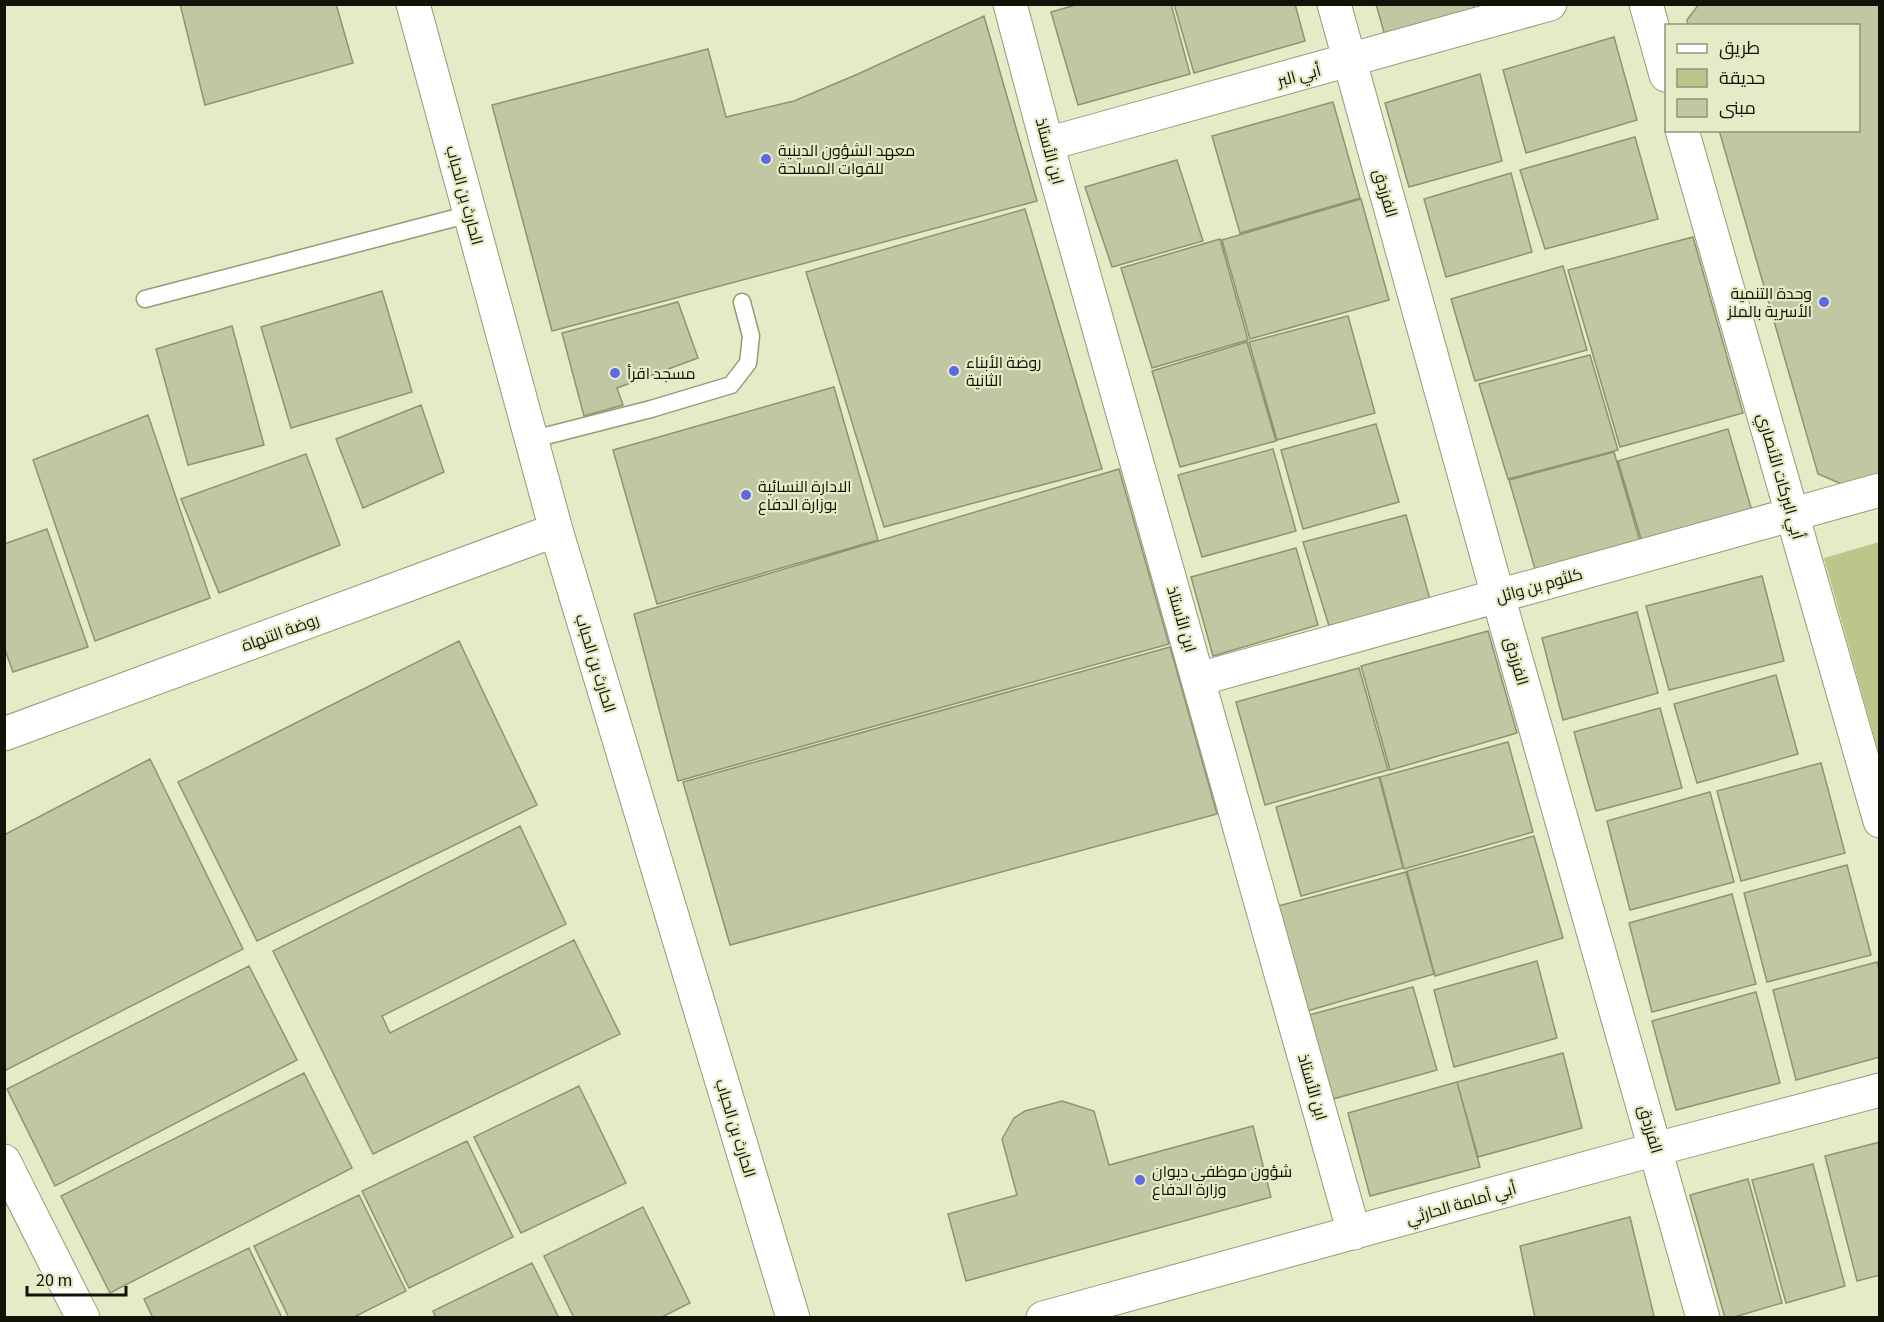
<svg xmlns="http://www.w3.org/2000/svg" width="1884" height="1322" viewBox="0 0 1884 1322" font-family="'Source Sans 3',Cairo,sans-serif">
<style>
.green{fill:#bdc58a}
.building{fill:#c1c6a3;stroke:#8e9471;stroke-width:1.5}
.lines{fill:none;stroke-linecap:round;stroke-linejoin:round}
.service-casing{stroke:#959a78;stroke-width:19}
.minor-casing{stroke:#959a78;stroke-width:35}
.service{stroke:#fff;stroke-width:16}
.minor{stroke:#fff;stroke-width:33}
.poi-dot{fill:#5f6ae2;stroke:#e5ebc6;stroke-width:2}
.labels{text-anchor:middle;stroke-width:4.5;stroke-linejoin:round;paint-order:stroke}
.street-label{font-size:16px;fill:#121307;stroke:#e5ebc6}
.poi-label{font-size:16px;fill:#121307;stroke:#e5ebc6;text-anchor:start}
</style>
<rect width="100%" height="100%" fill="#e5ebc6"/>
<!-- green -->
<path class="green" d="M1879 542H1880L1879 754 1824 558Z"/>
<!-- building -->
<path class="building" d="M180 4H336L353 63 205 105Z
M1079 4H1171L1190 74 1078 105 1051 12Z
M1174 4H1295L1305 41 1194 73Z
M1376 4H1473L1475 10 1385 36Z
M1699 4H1880V475L1844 485 1818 474 1719 130H1858V26H1688L1687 20Z
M984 16 1037 201 552 331 492 105 708 49 726 117 794 101 858 74Z
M1614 37 1637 120 1526 153 1503 70Z
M1480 74 1502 161 1409 187 1385 103Z
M1333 102 1360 198 1240 233 1212 136Z
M1635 137 1658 219 1545 249 1520 170Z
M1177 160 1203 241 1112 267 1085 187Z
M1511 173 1532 252 1446 277 1424 199Z
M1361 199 1389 300 1250 339 1222 240Z
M1025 209 1102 469 884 527 806 272Z
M1693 237 1743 413 1620 447 1568 270Z
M1220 239 1248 340 1152 368 1121 268Z
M1563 266 1587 350 1475 381 1451 299Z
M382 291 412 392 291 428 261 327Z
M678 302 698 358 617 388 623 405 584 416 562 333Z
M1348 316 1375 413 1277 440 1249 342Z
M232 326 264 445 188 465 156 349Z
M1247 342 1276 441 1180 467 1152 371Z
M1590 355 1618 450 1508 479 1479 384Z
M834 387 878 540 657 604 613 450Z
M421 405 444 472 363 508 336 439Z
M148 415 210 598 95 641 33 460Z
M1376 424 1399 502 1303 529 1281 450Z
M1728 429 1752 511 1642 542 1618 461Z
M1273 449 1296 531 1202 557 1178 475Z
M1614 452 1641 545 1537 576 1509 480Z
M306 454 340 545 219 593 181 499Z
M1119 469 1169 644 678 781 634 614Z
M1406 515 1431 603 1330 629 1303 542Z
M47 529 88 647 13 672 4 647V544Z
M1296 548 1318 625 1213 656 1191 577Z
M1762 576 1784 661 1669 690 1646 606Z
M1637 612 1658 693 1563 720 1542 638Z
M1488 631 1517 733 1390 770 1361 666Z
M459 641 537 805 257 941 178 782Z
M1170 647 1217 814 730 945 683 782Z
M1359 668 1388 770 1265 805 1236 702Z
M1776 675 1798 754 1697 783 1674 704Z
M1660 708 1682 788 1596 811 1574 732Z
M1508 742 1533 832 1404 869 1380 777Z
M150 759 243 949 4 1071V835Z
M1821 763 1845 853 1741 881 1717 791Z
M1379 777 1403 868 1301 896 1276 807Z
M1710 792 1734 882 1630 910 1607 821Z
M520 826 566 924 382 1016 390 1033 574 940 620 1034 373 1154 273 951Z
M1534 836 1563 938 1435 976 1407 871Z
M1847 865 1871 955 1767 982 1744 893Z
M1406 872 1434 974 1307 1011 1278 906Z
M1732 894 1756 984 1652 1012 1629 923Z
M1537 961 1557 1038 1454 1067 1434 990Z
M1877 962 1880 973V1057L1796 1080 1773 990Z
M249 966 297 1060 55 1186 7 1089Z
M1413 987 1437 1070 1333 1099 1309 1015Z
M1756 992 1780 1083 1676 1110 1652 1021Z
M1563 1053 1582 1128 1478 1157 1457 1082Z
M304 1073 352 1168 110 1293 61 1196Z
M1457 1082 1480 1167 1370 1196 1348 1113Z
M579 1086 626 1183 521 1233 474 1137Z
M1062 1101 1094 1111 1109 1165 1253 1126 1271 1197 966 1281 948 1214 1017 1195 1002 1139 1014 1118 1025 1111Z
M467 1141 513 1237 409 1288 362 1191Z
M1880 1142V1275L1857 1281 1825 1156Z
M1813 1164 1845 1286 1786 1303 1752 1180Z
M1748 1179 1782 1303 1731 1318H1725L1690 1195Z
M359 1195 406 1291 352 1318H289L254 1246Z
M643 1207 690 1303 660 1318H574L544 1256Z
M1630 1217 1654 1316 1648 1318H1535L1520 1246Z
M249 1248 282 1318H153L144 1299Z
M532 1263 559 1318H436L433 1311Z"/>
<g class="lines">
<!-- service casing -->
<g class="service-casing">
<path id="service" d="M145 299 470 214
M530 440 651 409 731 385 748 363 751 336 742 302"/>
</g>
<!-- minor casing -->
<g class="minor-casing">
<path id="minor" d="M413 4 556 530 793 1318
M1010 4 1047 144 1354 1233
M1334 4 1498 596 1703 1318
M1646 4 1666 75
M1682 130 1880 821
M1047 144 1550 4
M1199 679 1880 490
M4 734 556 530
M4 1161 83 1318
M1043 1318 1656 1149 1880 1090"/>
</g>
<!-- service -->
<use href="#service" class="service"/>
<!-- minor -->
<use href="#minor" class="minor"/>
</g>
<!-- markers -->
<g class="poi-dot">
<circle cx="766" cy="159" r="6"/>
<circle cx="1824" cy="302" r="6"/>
<circle cx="954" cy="371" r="6"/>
<circle cx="615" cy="373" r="6"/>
<circle cx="746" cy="495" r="6"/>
<circle cx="1140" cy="1180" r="6"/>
</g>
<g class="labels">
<!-- street labels -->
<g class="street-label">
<text transform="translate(1299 75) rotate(-15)" y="6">أبي البر</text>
<text transform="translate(1050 151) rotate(75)" y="6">ابن الأستاذ</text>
<text transform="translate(1386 193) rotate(74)" y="6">الفرزدق</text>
<text transform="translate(465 195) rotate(75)" y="6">الحارث بن الحباب</text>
<text transform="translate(1781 476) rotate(74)" y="6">أبي البركات الأنصاري</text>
<text transform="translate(1539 585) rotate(-16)" y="6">كلثوم بن وائل</text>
<text transform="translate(1182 619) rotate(74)" y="6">ابن الأستاذ</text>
<text transform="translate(280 632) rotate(-20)" y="6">روضة التنهاة</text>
<text transform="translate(1517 661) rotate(74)" y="6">الفرزدق</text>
<text transform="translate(596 663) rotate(73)" y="6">الحارث بن الحباب</text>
<text transform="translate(1313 1087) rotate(74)" y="6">ابن الأستاذ</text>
<text transform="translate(736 1128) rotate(73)" y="6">الحارث بن الحباب</text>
<text transform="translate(1651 1129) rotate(74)" y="6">الفرزدق</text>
<text transform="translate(1461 1203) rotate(-16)" y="6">أبي أمامة الحارثي</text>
</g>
<!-- poi labels -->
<g class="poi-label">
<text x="778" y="156">معهد الشؤون الدينية<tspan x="778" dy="18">للقوات المسلحة</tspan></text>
<text x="1812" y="299" text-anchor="end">وحدة التنمية<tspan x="1812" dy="18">الأسرية بالملز</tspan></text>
<text x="966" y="368">روضة الأبناء<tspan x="966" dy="18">الثانية</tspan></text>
<text x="627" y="379">مسجد اقرأ</text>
<text x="758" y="492">الادارة النسائية<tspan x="758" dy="18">بوزارة الدفاع</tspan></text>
<text x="1152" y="1177">شؤون موظفي ديوان<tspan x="1152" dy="18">وزارة الدفاع</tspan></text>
</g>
</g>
<!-- border -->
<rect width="1884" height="1322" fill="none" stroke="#121307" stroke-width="12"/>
<!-- legend -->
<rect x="1665" y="24" width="195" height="108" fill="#e5ebc6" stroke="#91957a" stroke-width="1.5"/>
<rect x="1677" y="44" width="30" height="9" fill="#ffffff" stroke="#91957a" stroke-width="1.5"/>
<text x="1719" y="54" font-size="18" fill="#121307">طريق</text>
<rect x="1677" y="69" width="30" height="18" fill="#bdc58a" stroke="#91957a" stroke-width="1.5"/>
<text x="1719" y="84" font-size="18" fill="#121307">حديقة</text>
<rect x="1677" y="99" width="30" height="18" fill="#c1c6a3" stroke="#91957a" stroke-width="1.5"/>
<text x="1719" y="114" font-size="18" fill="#121307">مبنى</text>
<!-- scale -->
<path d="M27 1286v9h99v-9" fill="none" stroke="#121307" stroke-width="3"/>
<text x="36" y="1286" font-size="18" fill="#121307" stroke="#e5ebc6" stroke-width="4.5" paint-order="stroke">20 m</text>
</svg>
